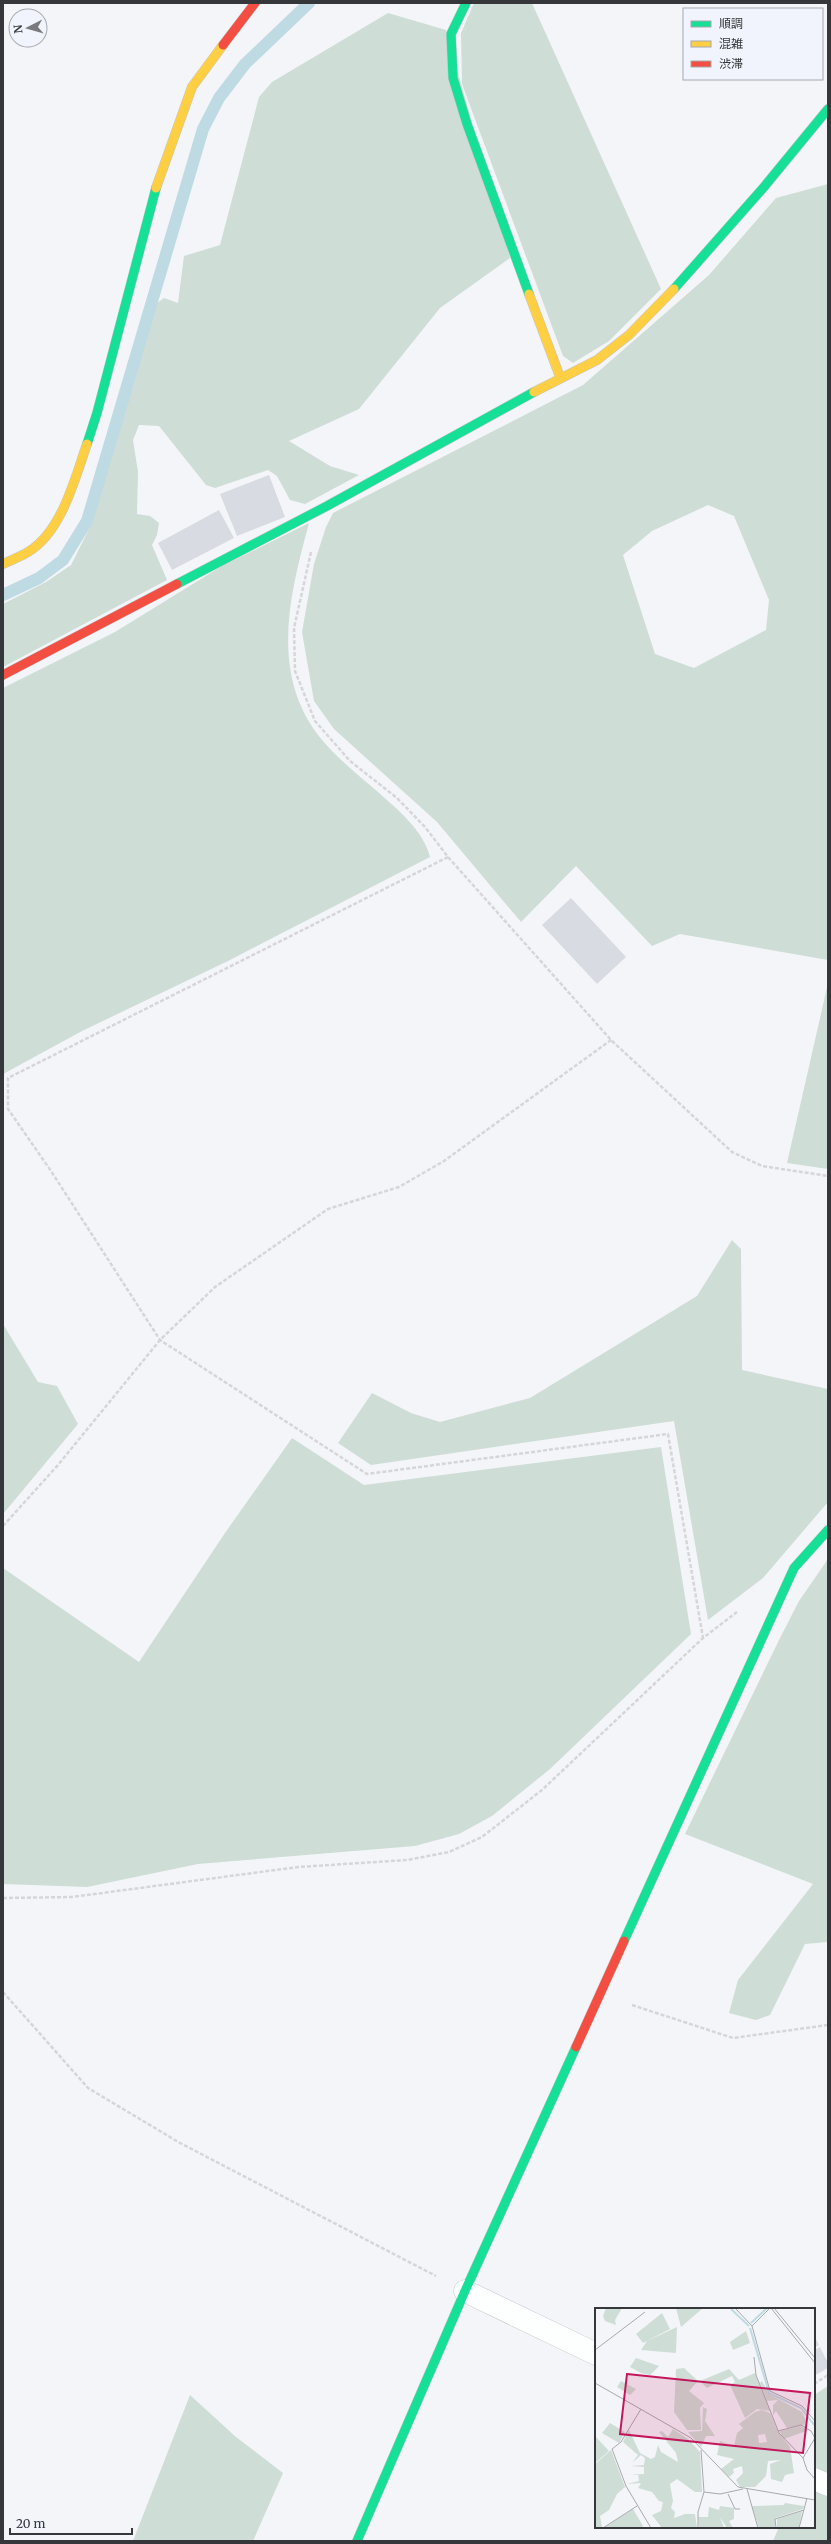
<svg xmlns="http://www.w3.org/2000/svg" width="831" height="2544" viewBox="0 0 831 2544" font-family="Merriweather,'Noto Sans JP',serif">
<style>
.green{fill:#ceddd5;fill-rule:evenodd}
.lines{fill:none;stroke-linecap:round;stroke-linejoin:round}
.stream{stroke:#bedae3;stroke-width:12}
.building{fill:#d8dbe2}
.street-casing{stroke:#c4c5c8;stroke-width:23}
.fast-casing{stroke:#c4c5c8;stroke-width:10}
.slow-casing{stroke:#c4c5c8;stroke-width:10}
.jam-casing{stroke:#c4c5c8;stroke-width:10}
.path{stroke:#d6d6d8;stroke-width:2.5;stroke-dasharray:4 2;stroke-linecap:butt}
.street{stroke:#fdfefe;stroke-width:22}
.fast{stroke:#16e098;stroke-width:9}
.slow{stroke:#ffcf43;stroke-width:9}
.jam{stroke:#f24e42;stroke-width:9}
.inset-river{fill:none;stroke:#bedae3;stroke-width:2}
.inset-road{fill:none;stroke:#a8a9ad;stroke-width:1}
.view{fill:#c2185b;fill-opacity:0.15;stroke:#c2185b;stroke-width:2}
.inset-edge{fill:none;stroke:#36373a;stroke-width:2}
</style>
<rect width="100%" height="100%" fill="#f4f5f9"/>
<!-- green -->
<path class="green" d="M474 3H532L661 289 609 341 573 363 563 356 462 84 461 33Z
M388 13 446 30 510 258 440 308 359 409 289 441 330 466 359 475 305 504 290 500 277 476 268 470 215 488 206 485 159 426 139 425 133 440 138 472 137 514 150 516 159 523 157 535 152 545 167 580 3 667V604L46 582 71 565 92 523 157 303 164 298 178 303 184 256 220 245 259 97 272 82Z
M828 184V960L680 934 652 946 576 866 521 922 437 822 334 729 314 701 302 632 314 564 326 527 333 513 583 385 709 275 776 198ZM708 505 734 516 769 600 766 630 694 668 655 654 623 555 652 531Z
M309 523C291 590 271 665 313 728 330 753 356 773 378 792 398 810 424 831 430 857L228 961 82 1031 5 1073 3 1076V688L115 632 222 566Z
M828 983V1169L787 1163Z
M732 1240 741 1249 742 1370 828 1389V1502L763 1578 708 1620 674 1421 371 1465 338 1443 372 1393 411 1413 440 1422 530 1398 697 1296Z
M3 1324 38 1382 57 1386 78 1424 3 1514Z
M292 1438 364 1485 661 1447 691 1634 550 1769 492 1816 459 1834 415 1846 198 1864 87 1887 3 1884V1568L139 1662 225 1533Z
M828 1559V1942L805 1944 770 2015 756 2020 729 2013 738 1980 813 1884 685 1834 779 1640 799 1601Z
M828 2386V2474L814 2466V2395Z
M190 2395 236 2437 283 2473 253 2541H133Z
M814 2491 828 2497V2541H773L779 2527H814Z"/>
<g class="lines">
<!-- stream -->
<path class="stream" d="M3 595 39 578 63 560 87 521 203 129 219 98 245 64 309 3"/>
</g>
<!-- building -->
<path class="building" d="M269 475 285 517 237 536 220 494Z
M219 510 234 538 172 570 158 543Z
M571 898 626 957 597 984 542 925Z
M814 2335 819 2345 814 2348Z
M820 2347 828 2363V2368L814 2376V2350Z"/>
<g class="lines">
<!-- street casing -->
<g class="street-casing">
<path id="street" d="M465 2291 596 2354
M814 2479 828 2485"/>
</g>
<!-- fast casing -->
<g class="fast-casing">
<path id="fast" d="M466 3 451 34 453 78 467 124 529 294
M674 289 764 187 828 109
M87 444 97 413 156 188
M177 584 327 506 534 392
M624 1941 794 1568 828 1530
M357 2541 465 2291 576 2047"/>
</g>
<!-- slow casing -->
<g class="slow-casing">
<path id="slow" d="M156 188 192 87 223 45
M529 294 560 377
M534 392 597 360 629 335 674 289
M3 564C11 560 20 557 28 552 62 532 75 478 87 444"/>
</g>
<!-- jam casing -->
<g class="jam-casing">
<path id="jam" d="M223 45 255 3
M3 675 177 584
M576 2047 624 1941"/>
</g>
<!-- path -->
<path class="path" d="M311 552 294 628 295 671 315 721 350 761 397 798 425 827 448 857 611 1040 732 1152 762 1166 828 1176
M448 857 8 1078V1109L51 1171 160 1340 367 1474 668 1434 703 1638
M3 1526 58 1465 160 1340 215 1287 328 1209 399 1187 444 1161 611 1040
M3 1898 72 1897 298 1867 407 1860 449 1852 482 1837 542 1790 703 1638 737 1612
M3 1992 88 2088 180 2143 436 2276
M632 2005 733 2038 828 2025
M814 2384 828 2375"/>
<!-- street -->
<use href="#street" class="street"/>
<!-- fast -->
<use href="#fast" class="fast"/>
<!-- slow -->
<use href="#slow" class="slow"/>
<!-- jam -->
<use href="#jam" class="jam"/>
</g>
<!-- overview -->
<g transform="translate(595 2308)">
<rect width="220" height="220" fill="#f4f5f9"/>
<path d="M11 0H27L20 12 21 17 10 13 8 8ZM81 0H108L86 19ZM67 5 75 21 48 35 41 26ZM82 19 81 45 46 42 52 33ZM151 23 155 35 138 42 135 34ZM41 50 64 58 55 67 46 65 35 59ZM89 60 103 73 94 83 109 95 105 100 106 122H92L79 104 81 61ZM134 61 144 72 160 65 175 103 162 101 150 110 135 77 140 74 137 68 112 80 105 73ZM26 73 41 81 35 87 22 79ZM167 73 174 86 207 104 211 113 209 117 192 120 181 103 178 107V97L183 92 172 93 165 75ZM108 99 112 101 110 113 120 128H111L106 139 93 124 107 123ZM167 102 175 105 183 124 195 139 199 165 190 167 187 174 176 171 175 156 186 152 173 153 171 168 160 179H145L141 172 148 165 147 158 138 161 139 165 134 169 126 161 139 151 122 147 125 133 139 138 142 125 148 120 144 116 160 104ZM170 126 172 134 164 135 163 127ZM15 115 30 124 24 135 7 125ZM205 118 214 122 189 131 186 126 185 123ZM78 121 93 131 105 144 107 184H100L82 171 75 176 78 193 76 200 80 204 79 210 90 206H100L102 220H67L57 207 66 203 68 194 64 193 57 184 43 180 46 175 32 176 44 173 43 166 28 167 49 166V159L35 158 49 157 50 150 46 147 37 155 43 147 28 134 34 122 45 145 56 151 60 149 63 137 66 144 83 154 81 145 64 124 67 123 73 129ZM0 128 14 143 0 155ZM16 142 30 179 22 186 14 202 5 208 7 219 0 220V156ZM190 195 209 198 208 201 180 210V220H164L157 198 189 197ZM125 198 139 200V211L134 213 138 220H132L125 209 129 220H104L103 209H113L114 199 124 202ZM38 201 48 218 46 220H9ZM207 203 204 220H182V211Z" fill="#ceddd5" fill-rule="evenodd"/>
<path class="inset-river" d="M136 1 154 18M156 15 172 0M155 20 174 85 206 100 220 118"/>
<path class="inset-road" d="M140 0 157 18 175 83 207 98 220 113M176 0 220 55M179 0 220 50M157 18 175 0M0 42 50 4M159 49 161 67 184 125 208 150M0 75 96 130 143 179 220 192M46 101 26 134 17 141 31 178 56 220M183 123 206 117 216 123 220 130 208 150 212 162 220 171M152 181 163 220M109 184 125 186 148 181M133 186 140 201H145M8 220 42 198M103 220V204L109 184 106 142M181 220 180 211 209 202M204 220 212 190"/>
<path class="view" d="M32 66 215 85 208 145 25 126Z"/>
<rect width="220" height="220" class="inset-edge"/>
</g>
<!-- border -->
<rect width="831" height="2544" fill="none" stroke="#36373a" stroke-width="8"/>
<!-- legend -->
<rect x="683" y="8" width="140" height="72" fill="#f1f4fc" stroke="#a6a8ae"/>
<rect x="691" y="21" width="20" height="6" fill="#16e098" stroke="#a6a8ae"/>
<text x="719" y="28" font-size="12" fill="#36373a">順調</text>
<rect x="691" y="41" width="20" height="6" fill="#ffcf43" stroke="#a6a8ae"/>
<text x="719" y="48" font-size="12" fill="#36373a">混雑</text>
<rect x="691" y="61" width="20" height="6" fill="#f24e42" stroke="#a6a8ae"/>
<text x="719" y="68" font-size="12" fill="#36373a">渋滞</text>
<!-- north arrow -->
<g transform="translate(28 28) rotate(264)"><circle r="19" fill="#f1f4fc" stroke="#a6a8ae"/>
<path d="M0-3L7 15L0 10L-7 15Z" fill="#787a7d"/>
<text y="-6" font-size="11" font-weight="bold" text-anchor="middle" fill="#36373a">N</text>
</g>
<!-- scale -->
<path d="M10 2528v6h122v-6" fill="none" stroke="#36373a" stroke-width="2"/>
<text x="16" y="2528" font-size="12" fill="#36373a" stroke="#f1f4fc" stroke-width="3" paint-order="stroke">20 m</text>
</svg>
